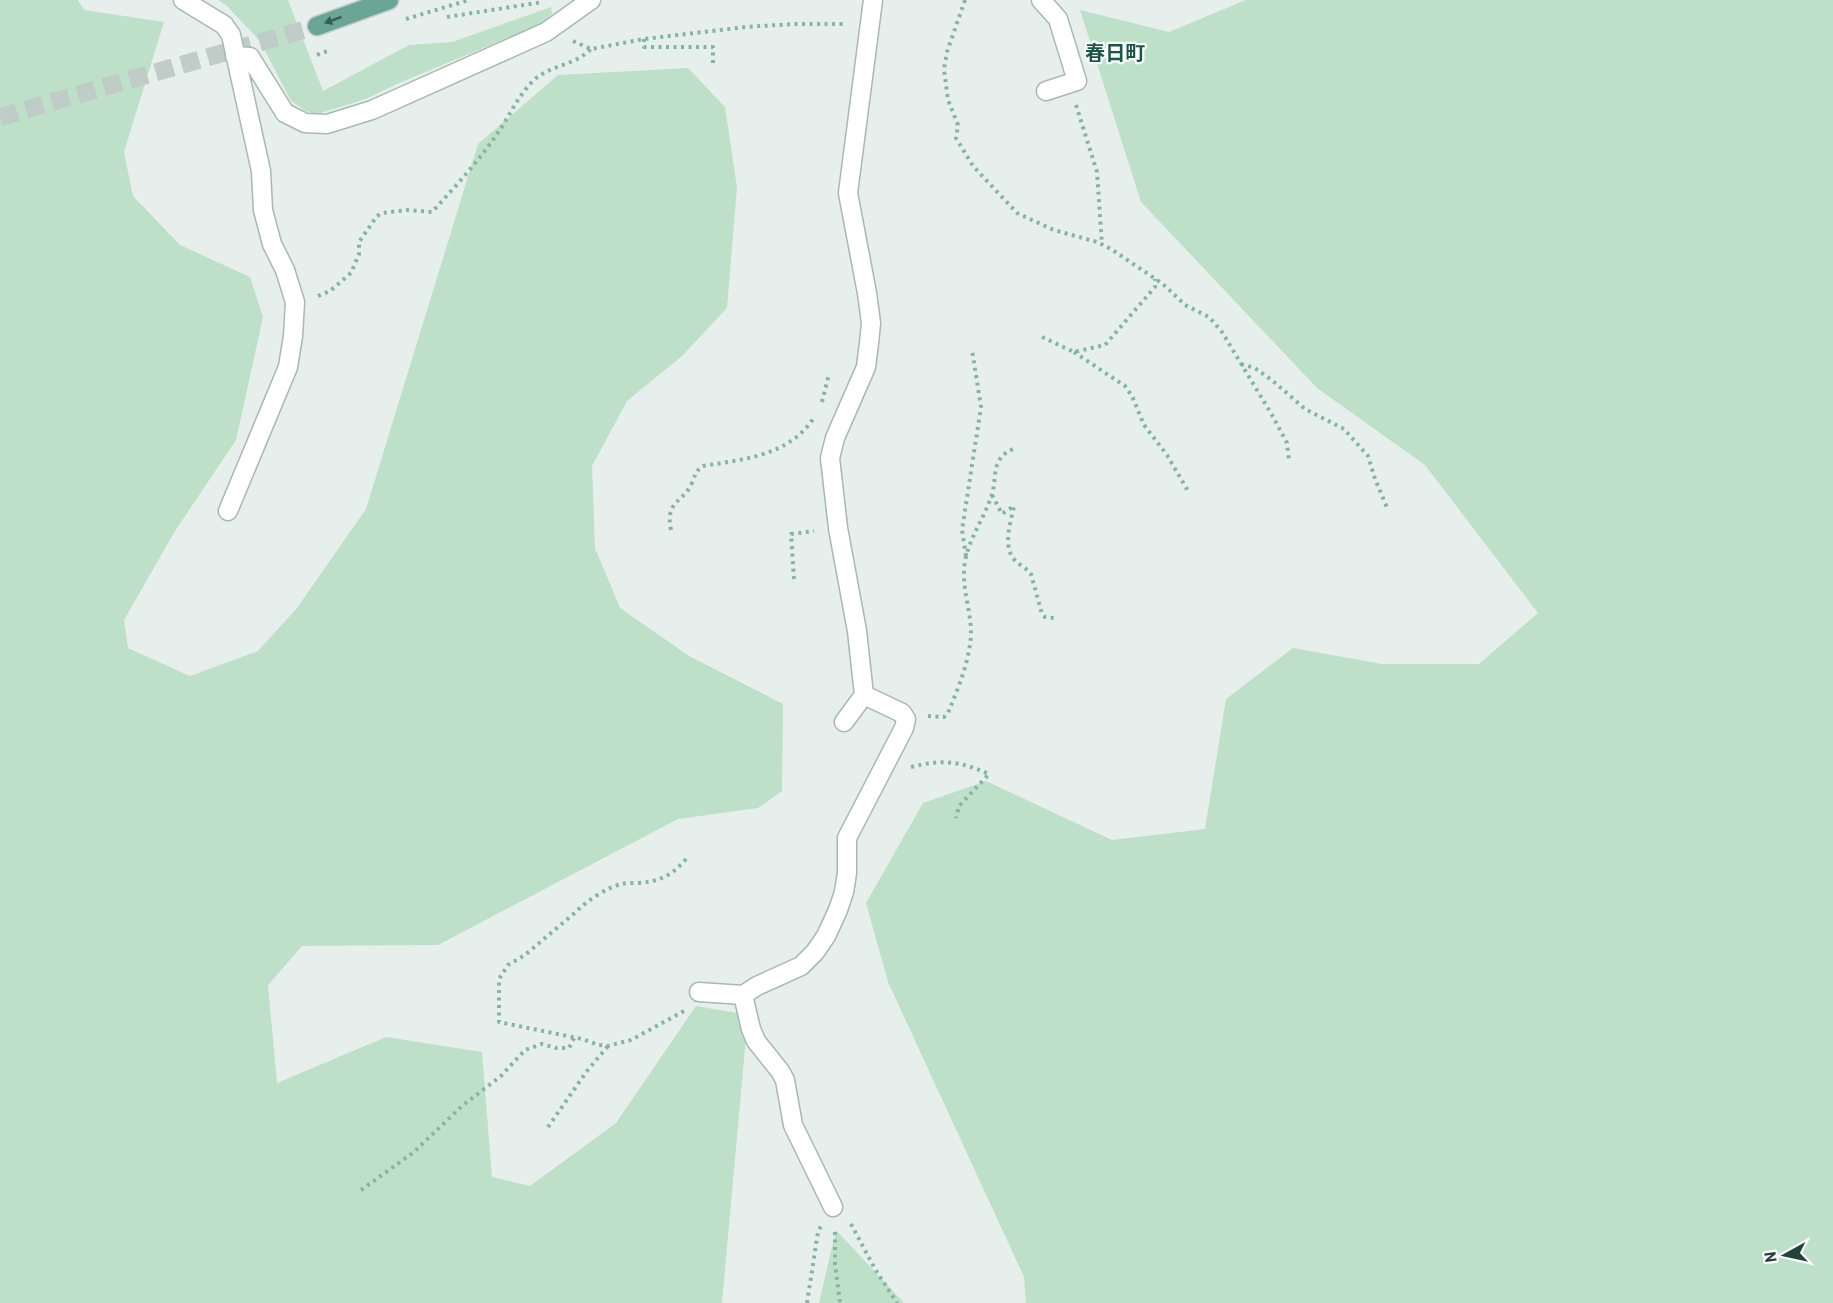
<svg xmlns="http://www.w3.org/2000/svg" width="1833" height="1303" viewBox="0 0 1833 1303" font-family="Barlow,'Noto Sans JP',sans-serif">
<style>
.green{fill:#bfe0c8}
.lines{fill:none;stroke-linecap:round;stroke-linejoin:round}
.primary-tunnel{stroke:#bfccc8;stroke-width:18;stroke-dasharray:18 9;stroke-linecap:butt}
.street-casing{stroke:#a8b8b2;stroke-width:21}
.primary-casing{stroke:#c2cac8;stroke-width:21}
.path{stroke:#86b3a5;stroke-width:4;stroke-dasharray:3 4.5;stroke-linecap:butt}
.street{stroke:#fff;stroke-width:18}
.primary{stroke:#6aa596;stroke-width:18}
.oneway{fill:#365b51}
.labels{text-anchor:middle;stroke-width:4.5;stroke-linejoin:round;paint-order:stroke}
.quarter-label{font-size:20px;font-weight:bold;fill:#1f5548;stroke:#f7fbf9}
</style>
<rect width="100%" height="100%" fill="#e6efeb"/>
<!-- green -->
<path class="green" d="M0 0H78L84 10 164 22 124 152 133 196 180 245 250 277 263 317 236 440 175 531 124 620 128 648 190 676 258 651 297 608 366 509 478 144 558 75 688 68 725 107 737 187 727 308 682 356 627 401 592 466 595 548 620 608 689 656 783 704 782 791 758 808 678 819 438 945 302 946 268 985 277 1083 386 1037 482 1052 492 1177 530 1186 616 1123 696 1006 748 1015 722 1303H0Z
M218 0H288L323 91 409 45 452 42 551 7 552 14 539 25 399 83 366 99 317 114 306 111 291 101 260 41 226 5Z
M1246 0H1833V1303H1026L1024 1277 888 982 866 903 923 803 986 781 1112 840 1205 829 1226 699 1293 648 1382 664H1479L1538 613 1425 465 1317 388 1141 202 1080 10 1169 32Z
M836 1230 904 1303H819Z"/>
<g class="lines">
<!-- primary-tunnel -->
<path class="primary-tunnel" d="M0 117 317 26"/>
<!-- street casing -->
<g class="street-casing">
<path id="street" d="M183 0 224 25 231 35 261 171 263 210 272 244 285 270 295 302 293 336 288 367 228 511
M1041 0 1058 19 1077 81 1046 91
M235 56 250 57 285 113 305 123 327 124 372 110 546 32 591 0
M844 722 864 695
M699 992 743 995
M833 1207 793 1125 785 1080 780 1071 756 1041 751 1029 743 995 757 986 801 966 815 952 826 936 838 910 844 892 847 873V838L904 728 906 719 902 713 864 695 857 631 838 528 830 458 835 438 866 367 869 343 871 323 867 293 848 193 873 0"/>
</g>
<!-- primary casing -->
<g class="primary-casing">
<path id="primary" d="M317 26 389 0"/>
</g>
<!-- path -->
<path class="path" d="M965 0 947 52 944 69 948 100 958 125 956 138 973 166 1017 213 1054 230 1097 242 1111 249 1163 284 1185 305 1209 317 1222 332 1272 415 1287 443 1289 460
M447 17 543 2
M406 19 469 0
M644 39V47H713V65
M573 41 591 49 644 39 746 27 794 24H847
M317 55 330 50
M1076 105 1097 172 1102 245
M318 296 330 291 351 273 359 254V242L377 216 382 213 407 210 432 212C454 188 476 164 495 137 508 119 516 99 531 83 547 65 573 67 591 49
M1042 337 1074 352 1105 345 1155 287V279
M1074 352 1125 386 1132 396 1144 425 1167 455 1188 491
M1241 364 1255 368 1273 381 1305 409 1344 429 1368 456 1375 479 1388 510
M822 402 829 374
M992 495 1002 514 1014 506C1011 521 1003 544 1013 558 1018 565 1026 567 1031 574L1042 614 1045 617 1054 618
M671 530C665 501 682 503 691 485 695 477 695 471 703 466 745 459 790 456 815 416
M966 556 962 530 981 407 972 350
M794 579 791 534 814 531
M928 716 944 717 948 713C957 691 967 667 970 644 974 621 964 598 964 575 963 545 984 521 992 494 996 482 993 469 1000 459 1004 453 1009 451 1015 448
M911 767C943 759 959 761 989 774L959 806 956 818
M684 1011 631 1040 608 1046 599 1045 582 1039 499 1022V979L508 965 525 955 577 911C585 902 609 886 622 884 626 883 631 883 636 883 658 882 672 876 686 859
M548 1127 587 1071 608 1046
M361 1190 414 1152 462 1106 501 1076 525 1050 542 1044 556 1048H569L574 1038
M851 1224 875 1269 897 1303
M835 1232V1264L840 1303
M807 1303 818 1232 821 1226"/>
<!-- street -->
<use href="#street" class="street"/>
<!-- primary -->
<use href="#primary" class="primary"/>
</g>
<!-- one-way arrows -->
<defs><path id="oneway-solid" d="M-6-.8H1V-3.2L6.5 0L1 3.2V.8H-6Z" transform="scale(1.5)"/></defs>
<use class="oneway" href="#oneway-solid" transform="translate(333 20) rotate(160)"/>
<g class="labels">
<!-- quarter labels -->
<g class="quarter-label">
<text x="1115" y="60">春日町</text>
</g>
</g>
<!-- north arrow -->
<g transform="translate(1785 1255) rotate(262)" stroke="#f7fbf9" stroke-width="4.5" paint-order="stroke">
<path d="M0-4.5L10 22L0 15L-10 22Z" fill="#24423a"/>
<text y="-9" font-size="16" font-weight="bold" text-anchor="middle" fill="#24423a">N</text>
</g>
</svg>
